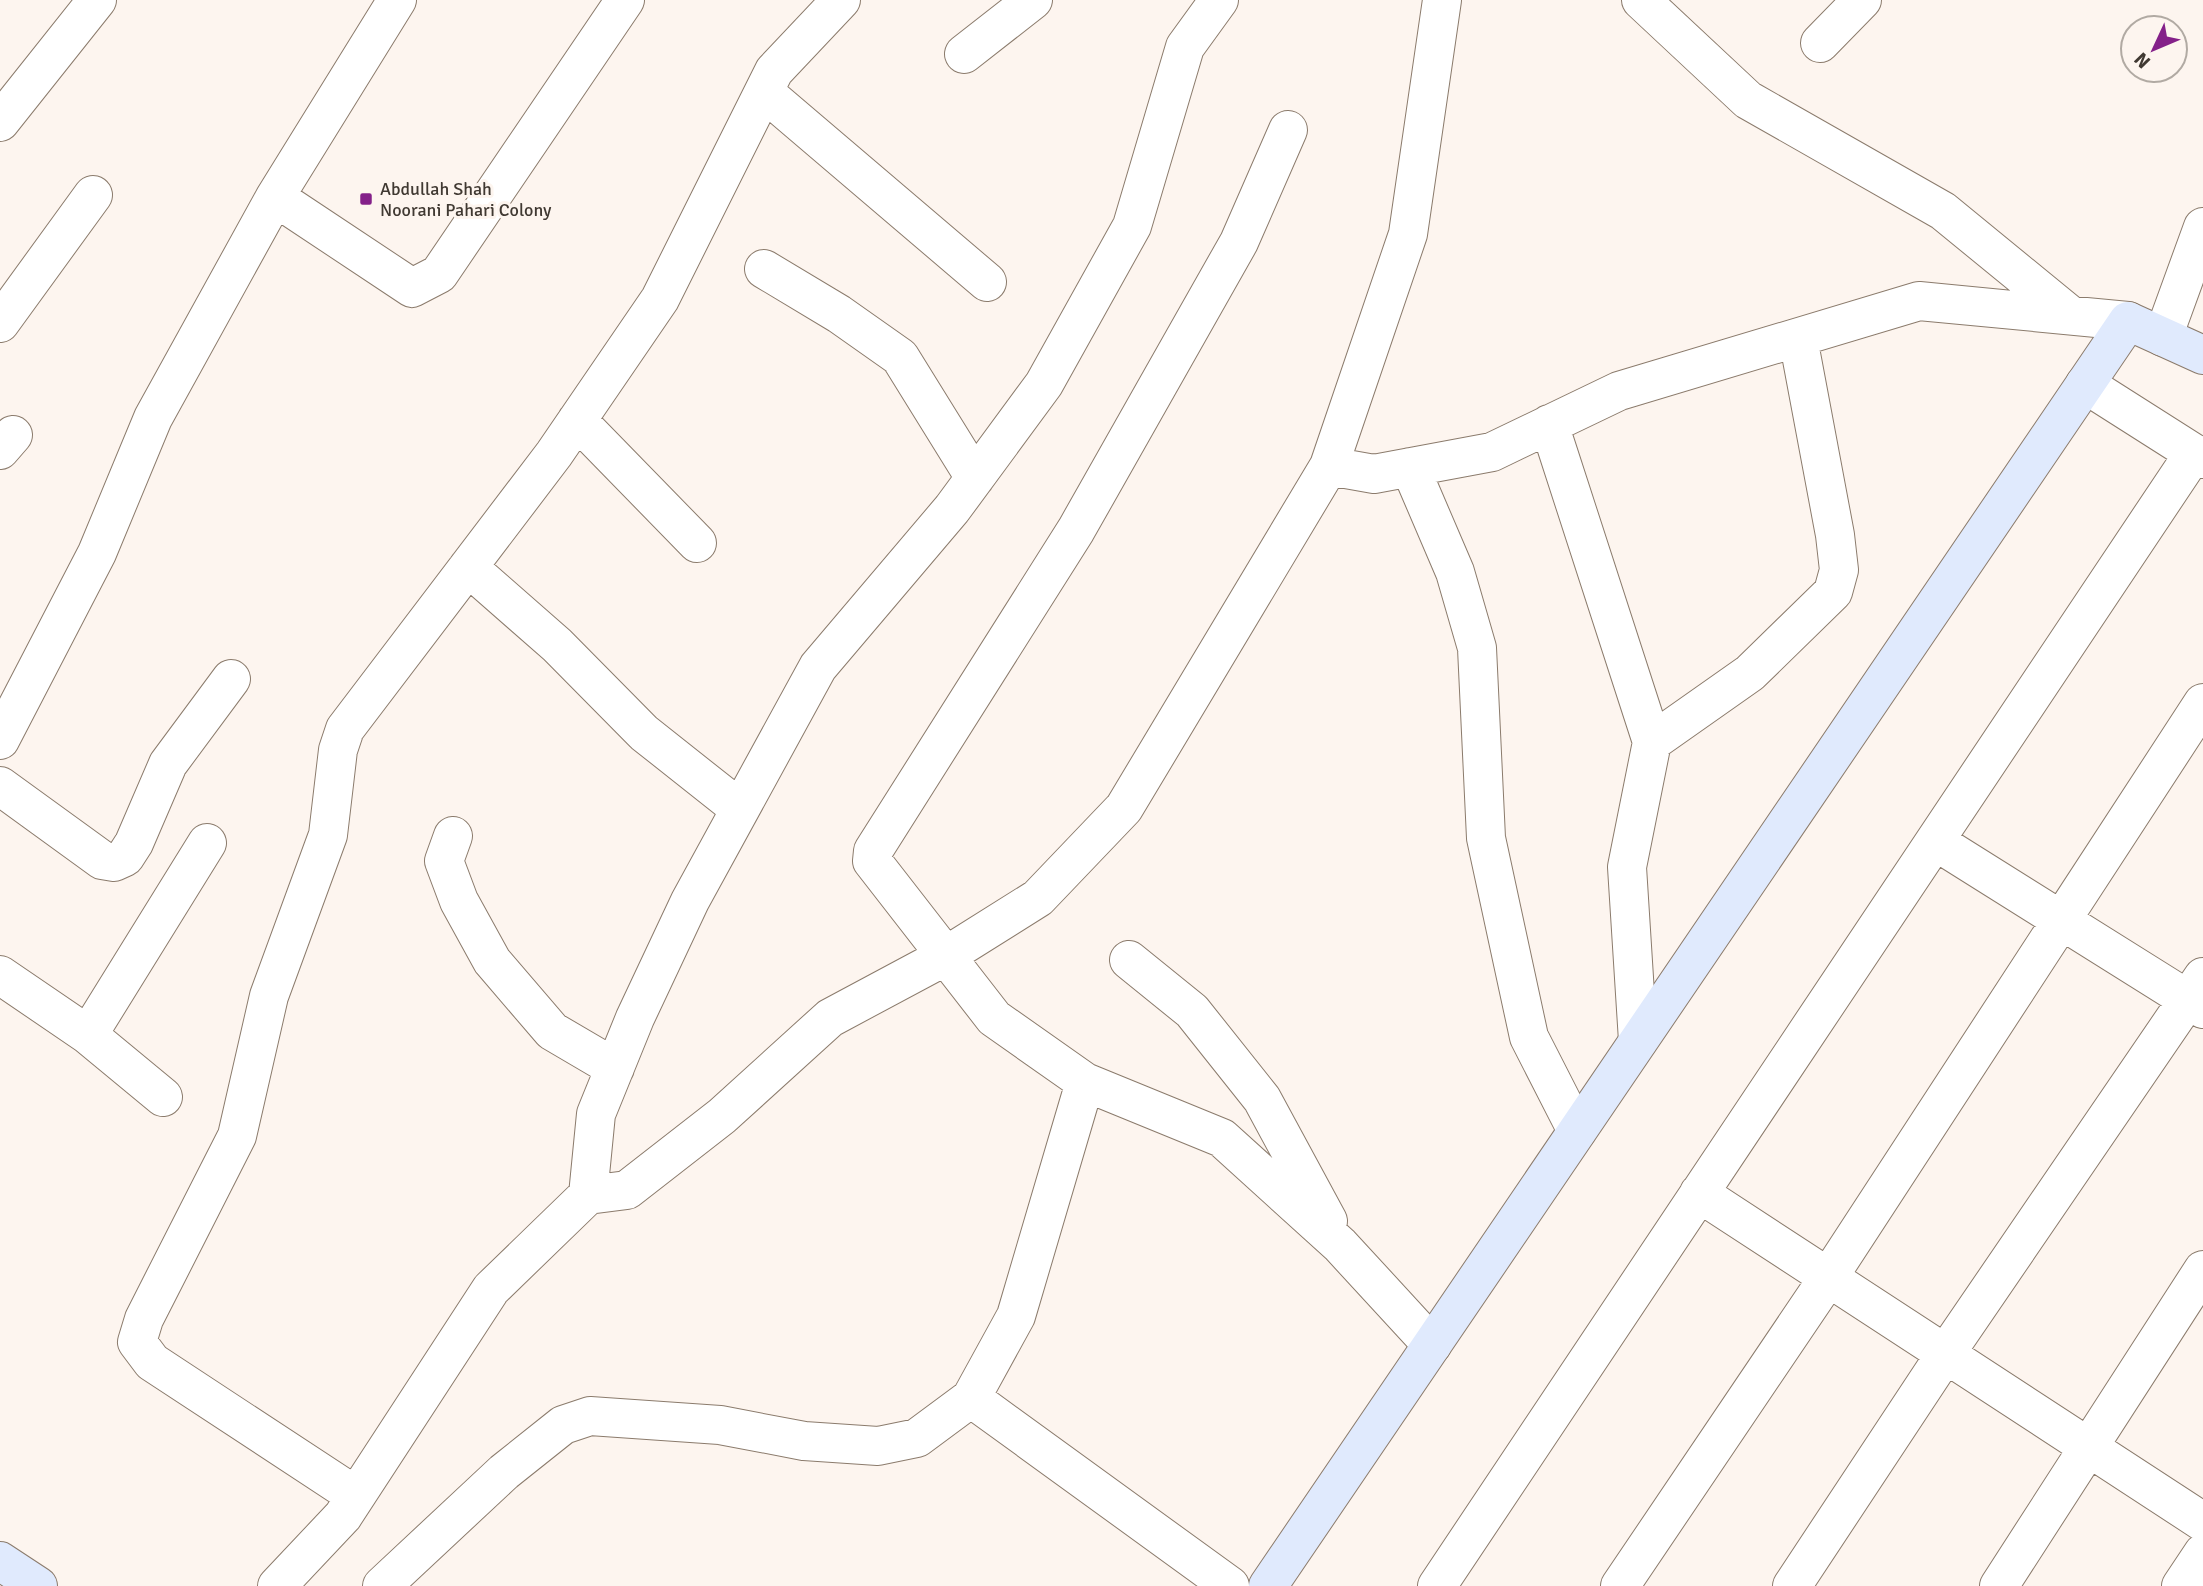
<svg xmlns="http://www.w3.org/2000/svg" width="2203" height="1586" viewBox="0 0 2203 1586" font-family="Signika,sans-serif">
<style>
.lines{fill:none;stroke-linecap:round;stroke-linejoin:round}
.street-casing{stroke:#8b7b6c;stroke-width:40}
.secondary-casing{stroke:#8b7b6c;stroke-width:40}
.street{stroke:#fff;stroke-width:38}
.secondary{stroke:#e0eafd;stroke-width:38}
.poi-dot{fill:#842089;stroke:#fdf5ef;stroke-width:2.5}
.labels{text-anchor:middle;stroke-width:6;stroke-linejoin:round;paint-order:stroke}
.poi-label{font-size:18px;fill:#403932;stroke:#fdf5ef;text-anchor:start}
</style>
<rect width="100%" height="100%" fill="#fdf5ef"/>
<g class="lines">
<!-- street casing -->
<g class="street-casing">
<path id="street" d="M1641 0 1748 100 1943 211 2070 315
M1820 43 1862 0
M964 54 1033 0
M764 92 987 282
M0 122 97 0
M1288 130 1239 242 1076 530 873 851 872 861 994 1018 1085 1082 1222 1138 1340 1245 1432 1345
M275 197 412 288 439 274 625 0
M764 269 839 314 900 357 975 478
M0 323 93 195
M2163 337 2203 227
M2085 384 2203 459
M577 420 697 543
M1549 424 1652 742 1627 867 1638 1041
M0 450 13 435
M1329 466 1374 474 1492 452 1619 391 1919 301 2128 321
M1410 467 1455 572 1477 648 1486 838 1529 1037 1577 1131
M468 567 557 645 644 733 740 809
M0 740 97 553 153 418 275 197 397 0
M1652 742 1750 673 1833 592 1839 570 1835 535 1798 338
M0 786 102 860 114 862 125 857 134 843 168 764 231 679
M453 836 444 861 459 901 492 961 552 1031 615 1068
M1935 841 2203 1009
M1129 960 1192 1011 1262 1099 1328 1221
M0 975 88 1035 163 1097
M88 1035 207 843
M1699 1193 2203 1522
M588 1195 596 1114 635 1018 690 901 818 667 952 509 1044 384 1132 226 1185 47 1219 0
M971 1398 1230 1586
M356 1496 152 1362 137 1342 144 1319 237 1136 269 996 328 835 338 750 345 729 554 454 660 299 774 71 841 0
M277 1586 343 1516 491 1289 588 1195 627 1190 722 1116 830 1018 944 957 1038 898 1124 808 1329 466 1408 234 1442 0
M382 1586 504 1472 563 1425 590 1416 720 1425 804 1441 878 1446 917 1438 971 1398 1016 1316 1085 1082
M1437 1586 2194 453
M1620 1586 1828 1278 2203 703
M1792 1586 1946 1353 2203 977
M1999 1586 2203 1270
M2181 1586 2203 1553"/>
</g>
<!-- secondary casing -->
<g class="secondary-casing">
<path id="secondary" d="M0 1561 38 1586
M1268 1586 2128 321 2203 355"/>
</g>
<!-- street -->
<use href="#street" class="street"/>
<!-- secondary -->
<use href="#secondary" class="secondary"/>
</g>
<!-- markers -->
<rect class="poi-dot" x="359" y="192" width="14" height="14" rx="3.5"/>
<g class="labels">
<!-- poi labels -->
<g class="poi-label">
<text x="380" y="195">Abdullah Shah<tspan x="380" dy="21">Noorani Pahari Colony</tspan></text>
</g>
</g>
<!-- north arrow -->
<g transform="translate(2154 49) rotate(226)"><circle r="33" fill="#fdf5ef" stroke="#b1aaa3" stroke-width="2"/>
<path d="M0-5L12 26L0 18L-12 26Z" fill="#842089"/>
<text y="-10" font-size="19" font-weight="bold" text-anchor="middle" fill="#403932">N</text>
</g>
</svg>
